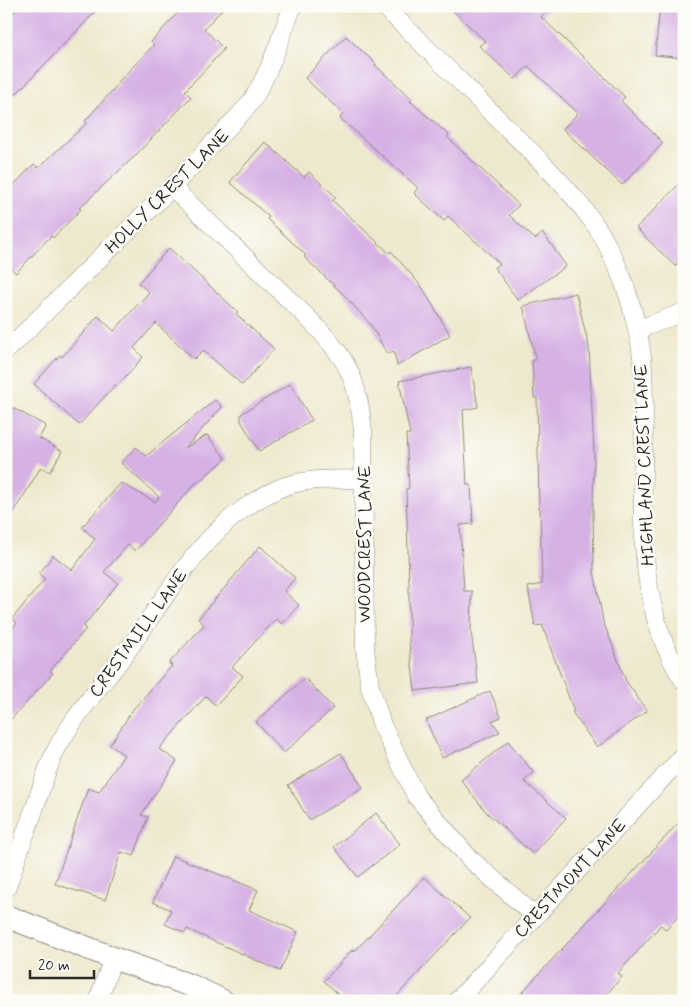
<svg xmlns="http://www.w3.org/2000/svg" width="690" height="1007" viewBox="0 0 690 1007" font-family="Mynerve,sans-serif">
<style>
.building{fill:#d6b1e5}
.lines{fill:none;stroke-linecap:round;stroke-linejoin:round}
.minor-casing{stroke:#8c8a7c;stroke-width:19}
.tertiary-casing{stroke:#8c8a7c;stroke-width:24}
.minor{stroke:#fff;stroke-width:18}
.tertiary{stroke:#fff;stroke-width:22}
.labels{text-anchor:middle;stroke-width:5;stroke-linejoin:round;paint-order:stroke}
.street-label{font-size:18px;fill:#2b2b2b;stroke:#fdfcf7}
</style>
<rect width="100%" height="100%" fill="#fdfcf7"/>
<filter id="ink" filterUnits="userSpaceOnUse"><feTurbulence type="fractalNoise" baseFrequency=".02" numOctaves="2"/><feDisplacementMap in="SourceGraphic" scale="10" xChannelSelector="R" yChannelSelector="G"/><feConvolveMatrix kernelMatrix="1 2 1 2 8 2 1 2 1" color-interpolation-filters="sRGB"/></filter>
<filter id="wash" filterUnits="userSpaceOnUse"><feTurbulence type="fractalNoise" baseFrequency=".0096" numOctaves="4" result="noise"/><feDisplacementMap in="SourceGraphic" scale="20" xChannelSelector="R" yChannelSelector="G"/><feGaussianBlur stdDeviation="1.12" result="paint"/><feColorMatrix in="noise" values="0 0 0 0 0 0 0 0 0 0 0 0 0 0 0 0 0 1.4 0 .05"/><feComposite in="paint" operator="in"/></filter>
<g filter="url(#wash)">
<rect width="100%" height="100%" fill="#eee9ce"/>
<g id="blocks">
<!-- building -->
<path class="building" d="M20 6H101L15 95 6 86V20Z
M184 6H225L204 29 224 49 185 91 191 97 133 158 79 208 81 209 53 238 51 236 16 273 6 264V193L34 164 38 168 87 123 85 121 120 82 119 81 154 45 151 42Z
M448 6H551L541 17 625 97 621 101 663 143 622 185 563 129 578 113 528 66 515 79 479 46 485 41Z
M660 6H684V58L655 55Z
M346 36 376 64 375 65 412 99 410 101 449 135 447 137 519 205 509 215 535 239 543 233 566 266 518 300 494 267 500 264 448 216 444 221 414 193 418 188 340 118 343 114 305 78Z
M265 142 304 177 309 172 336 197 333 201 389 253 391 251 422 287 450 335 397 366 394 351 387 354 371 325 344 295 304 257 306 255 267 219 269 217 230 182Z
M684 179V257L675 266 636 228Z
M169 248 238 312 236 314 274 349 242 385 203 350 194 359 156 323 134 348 143 357 117 386 115 385 79 425 34 384 60 355 62 357 98 316 114 331 149 292 138 283Z
M576 293 589 347 594 454 593 508 594 571 603 621 626 681 647 711 597 747 572 712 574 711 542 625 535 626 528 587 542 584 540 508H539L537 398H534L532 360H536L523 306Z
M471 367 478 407 463 410 467 485H471L473 524 460 525 464 591H472L471 632 478 683 415 691 409 641V583L406 489 409 488 406 434H410L399 381Z
M290 384 312 420 259 451 241 421V414Z
M215 400 222 407 185 448 207 435 226 459 194 485 135 551 128 545 104 572 118 583 83 627 86 629 50 671 53 673 6 725V635L17 623 12 619 45 579 39 574 53 555 72 570 95 539 82 527 121 483 155 502 159 497 121 463 136 447 146 456Z
M6 404 46 426 39 438 62 451 50 472 41 467 6 525Z
M260 546 295 578 284 591 299 605 282 624 276 619 232 667 243 676 216 706 206 696 159 749 177 761 141 815 148 817 134 856 121 852 105 900 55 884 88 788 99 792 124 755 110 745 134 708 172 666 169 663 204 625 198 619Z
M305 678 333 708 284 753 256 722Z
M490 691 501 717 492 721 500 732 442 758 426 720Z
M508 741 534 773 524 781 566 818 533 854 487 813 461 780Z
M341 753 363 788 309 820 288 785Z
M376 813 400 844 358 877 334 847Z
M684 817V910L666 930 661 925 618 973 622 977 600 1001H514Z
M173 856 258 890 249 910 298 932 280 971 187 929 185 933 165 924 171 910 153 902Z
M424 877 470 918 392 1001H346L324 981 352 950 354 952Z"/>
</g>
</g>
<g filter="url(#ink)">
<use href="#blocks" fill-opacity="0" stroke="#8c8a7c" stroke-width="1"/>
<g class="lines">
<!-- minor casing -->
<g class="minor-casing">
<path id="minor" d="M384 6C422 44 460 81 498 119 530 151 564 182 591 219 605 237 620 270 627 292 634 313 642 347 643 368 649 470 624 591 684 681
M172 187 309 319C347 359 358 376 363 432L365 648 370 687 382 725 416 796 470 859 535 916
M637 330 684 312
M6 351 172 187 248 106C269 77 279 40 293 6
M6 889C16 861 25 834 35 807 41 789 46 771 54 754 72 718 100 687 124 655 170 594 203 522 278 489 304 477 336 480 364 479
M98 1001 113 958
M457 1001 684 755"/>
</g>
<!-- tertiary casing -->
<g class="tertiary-casing">
<path id="tertiary" d="M6 916 113 958 192 986 223 1001"/>
</g>
<!-- minor -->
<use href="#minor" class="minor"/>
<!-- tertiary -->
<use href="#tertiary" class="tertiary"/>
</g>
</g>
<g class="labels">
<!-- street labels -->
<g class="street-label">
<text transform="translate(167 191) rotate(-45)" y="6">HOLLY CREST LANE</text>
<text transform="translate(644 465) rotate(-92)" y="6">HIGHLAND CREST LANE</text>
<text transform="translate(364 544) rotate(-90)" y="6">WOODCREST LANE</text>
<text transform="translate(138 633) rotate(-54)" y="6">CRESTMILL LANE</text>
<text transform="translate(570 878) rotate(-47)" y="6">CRESTMONT LANE</text>
</g>
</g>
<!-- margin -->
<rect width="690" height="1007" fill="none" stroke="#fdfcf7" stroke-width="25"/>
<!-- scale -->
<path d="M30 970v8h64v-8" fill="none" stroke="#2b2b2b" stroke-width="2.5"/>
<text x="38" y="970" font-size="15" fill="#2b2b2b" stroke="#fdfcf7" stroke-width="4" paint-order="stroke">20 m</text>
</svg>
